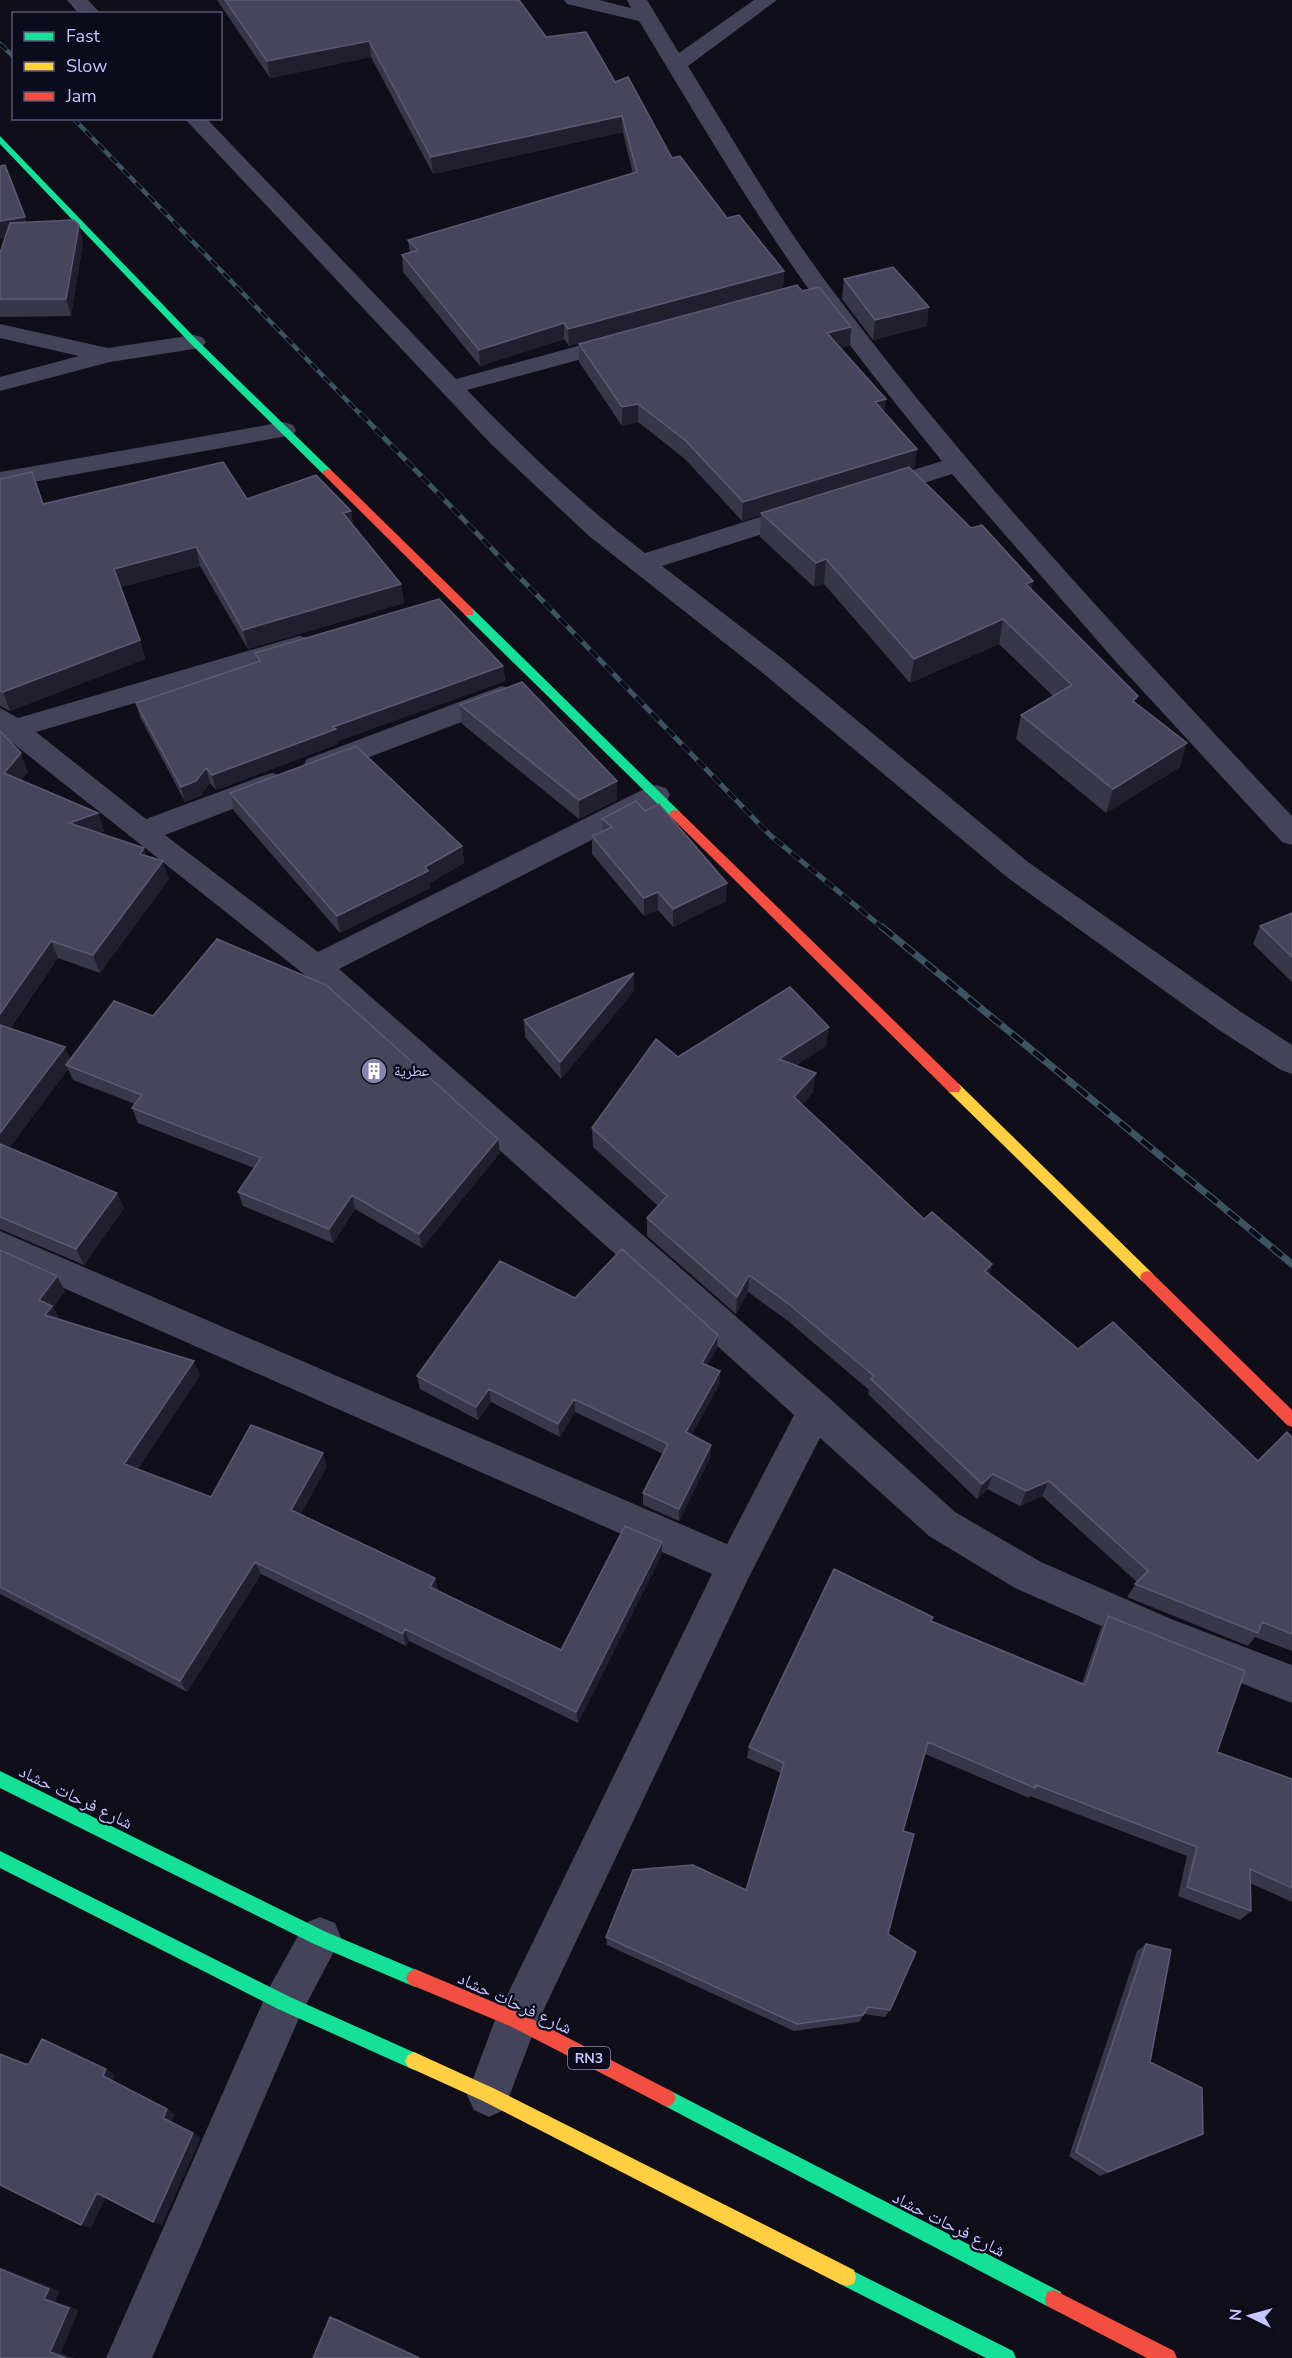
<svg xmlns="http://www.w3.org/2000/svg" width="1292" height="2358" viewBox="0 0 1292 2358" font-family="'Nunito Sans','Noto Naskh Arabic',sans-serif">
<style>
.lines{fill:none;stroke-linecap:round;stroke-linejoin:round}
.street{fill:#434459;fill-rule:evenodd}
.fast{fill:#16e098;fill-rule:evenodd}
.slow{fill:#ffcf43;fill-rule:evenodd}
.jam{fill:#f24e42;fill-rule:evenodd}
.rail-far2-casing{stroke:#3c5461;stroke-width:4.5}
.rail-far1-casing{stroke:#3c5461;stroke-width:5}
.rail-casing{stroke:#3c5461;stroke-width:7}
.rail-far2{stroke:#0c0b1b;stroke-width:3;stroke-dasharray:9;stroke-linecap:butt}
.rail-far1{stroke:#0c0b1b;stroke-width:4;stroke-dasharray:11;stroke-linecap:butt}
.rail{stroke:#0c0b1b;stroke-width:4.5;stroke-dasharray:14;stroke-linecap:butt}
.wall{fill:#383649}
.shaded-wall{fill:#211f2d}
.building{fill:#47455c;stroke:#5b5976;stroke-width:1.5}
.labels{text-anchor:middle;stroke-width:4.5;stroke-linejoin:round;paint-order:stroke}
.shield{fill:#0c0b1b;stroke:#8f8dbb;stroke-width:1.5}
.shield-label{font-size:14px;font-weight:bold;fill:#c7c5ff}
.poi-label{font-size:15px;fill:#c7c5ff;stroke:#0c0b1b;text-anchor:start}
.near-street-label{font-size:18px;fill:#c7c5ff;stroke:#0c0b1b}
</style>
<rect width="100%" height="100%" fill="#100e18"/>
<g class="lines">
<!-- street -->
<path class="street" d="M67 0H88L101 14H79Z
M564 0H599L631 8 627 0H647L679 53 754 0H777L688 66C732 138 774 211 824 279 966 470 1128 642 1292 816V845L1282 842 1117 663 952 474 877 498 868 496 864 490 868 484 942 461C895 403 848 345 805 284 745 199 693 110 639 21L567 4Z
M184 118H206L456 379 622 334 630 336 634 341 630 346 467 390C523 448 581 504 645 553L795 506 804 504 813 506 817 512 813 518 662 566 784 660 1028 862 1241 1012 1292 1045V1074L1281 1070 1219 1030 1008 878 764 674 589 536 491 444Z
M0 324 108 348 194 335 202 337 206 342 202 347 194 349 110 362 0 391V377L79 356 0 338Z
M284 422 293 425 296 430 293 435 0 488V472Z
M299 636 309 638 312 645 309 652 36 732 146 819 262 776 272 773 282 776 286 783 282 790 165 835 318 952 646 788 656 785 666 788 670 795 666 802 339 969 829 1398 955 1512 1041 1562 1171 1619 1292 1665V1703L1149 1647 1015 1588 929 1536 820 1438 748 1579 535 2028 504 2110 489 2117 474 2110 467 2095 495 2020 712 1574 0 1260V1231L727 1544 794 1415 305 975 0 733V708L18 718Z
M502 686 512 689 516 696 512 703 327 773 317 776 307 773 303 766 307 759Z
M320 1917 335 1923 341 1938 299 2018 152 2358H106L269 1988 305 1923Z"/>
<!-- fast -->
<path class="fast" d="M0 136 197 340 331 470V474H323L191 344 0 144Z
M469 608 473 609 679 811 681 814 679 817H671L465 615V609Z
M0 1771 326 1932 421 1972 424 1978 421 1984 415 1987 314 1944 0 1788Z
M0 1851 290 1997 420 2055 423 2061 420 2067 414 2070 278 2009 0 1868Z
M667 2089 1061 2292 1063 2299 1061 2306 1054 2308 1047 2306 661 2104 658 2098 661 2092Z
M847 2268 1013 2351 1016 2358H986L840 2284 838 2277 840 2270Z"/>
<!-- slow -->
<path class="slow" d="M954 1083 959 1084 1152 1273 1154 1277 1152 1281 1147 1283 1142 1281 949 1092 947 1088 949 1084Z
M414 2052 495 2089 854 2270 856 2277 854 2284 847 2286 840 2284 483 2101 408 2067 405 2061 408 2055Z"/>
<!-- jam -->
<path class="jam" d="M327 469 331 470 473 609V615H465L323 474 322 472Z
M675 810 679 811 959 1084 961 1088 959 1092H949L671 817 669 814 671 811Z
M1147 1271 1152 1273 1292 1410V1427L1287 1425 1142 1281 1140 1277 1142 1273Z
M415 1969 522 2014 673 2092 676 2098 673 2104 667 2107 661 2104 510 2026 409 1984 406 1978 409 1972Z
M1054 2290 1174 2351 1177 2358H1147L1047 2306 1045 2299 1047 2292Z"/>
<!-- rail-far2 casing -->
<g class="rail-far2-casing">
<path id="rail-far2" d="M0 44 14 57
M73 118 361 415"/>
</g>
<!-- rail-far1 casing -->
<g class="rail-far1-casing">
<path id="rail-far1" d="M360 413 771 836 884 929"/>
</g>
<!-- rail casing -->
<g class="rail-casing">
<path id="rail" d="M882 927 1292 1264"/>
</g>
<!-- rail-far2 -->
<use href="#rail-far2" class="rail-far2"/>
<!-- rail-far1 -->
<use href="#rail-far1" class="rail-far1"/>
<!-- rail -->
<use href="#rail" class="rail"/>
</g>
<!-- wall -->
<path class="wall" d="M217 0H519L546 37 615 82 672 158 727 218 784 271 783 288 569 346 564 339 480 366 403 272 402 255 410 253 408 240 633 174 623 132 433 174 371 57 270 78Z
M0 166 26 222 79 225 83 242 71 316 0 317V253L5 237 0 238Z
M844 279 927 326 873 340 842 299Z
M579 344 850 345 840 348 884 412 915 467 910 468 971 528 1033 581 1031 589 1136 703 1180 767 1106 813 1016 739 1021 715 1053 696 999 644 910 683 824 584 814 587 760 537 761 515 742 521 685 459 638 422 622 426 579 362Z
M0 479 43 504 247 499 351 511 353 526 401 584 404 603 248 649 200 566 121 587 140 640 145 659 10 711 0 706Z
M255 653 503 666 505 681 338 741V744L216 790 210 783 200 796 185 802 140 717 136 703 257 662Z
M460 705 617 800 579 819 462 724Z
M0 731 28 772 21 780 98 813 104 831 99 833 147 856 169 879 100 973 58 958 10 1029 70 1059 153 1016 498 1139 500 1153 422 1248 355 1209 333 1243 243 1206 238 1192 254 1168 138 1123 132 1108 135 1104 73 1080 68 1069 9 1148 124 1208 84 1265 0 1229Z
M230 793 462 846 464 863 430 883V888L340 933 234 811Z
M645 811 727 883 726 901 673 927 658 910 644 916 592 854V836L602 831V819Z
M1292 913V982L1253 944 1260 926Z
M634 991 561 1079 525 1037 524 1020Z
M826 1046 796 1065 813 1092 802 1105 924 1219 992 1264 989 1274 1078 1349 1258 1461 1292 1437V1651L1255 1637 1248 1646 1127 1597 1137 1582 1042 1496 1020 1506 987 1489 977 1499 868 1394 869 1390 788 1321 748 1292 736 1314 647 1236V1218L658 1206 593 1147 592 1128 678 1057Z
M0 1250 65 1291 53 1307 59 1319 200 1375 138 1469 211 1497 327 1466 300 1515 435 1578 438 1591 561 1650 662 1542V1554L578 1723 409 1641 406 1646 261 1574 187 1692 0 1594Z
M717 1348 707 1365 720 1371 719 1385 691 1435 711 1445 710 1458 679 1521 643 1505V1493L663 1454 575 1412 560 1437 491 1402 478 1420 420 1389 417 1376Z
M1108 1616 1217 1752 1292 1779V1902L1250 1883 1251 1911 1240 1920 1178 1896 1187 1856 1030 1796 1029 1798 925 1754 903 1831 888 1934 890 2010 885 2017 864 2014 859 2022 794 2031 607 1945 606 1937 746 1890 781 1773 747 1758 749 1747 931 1621 1082 1683 1101 1628Z
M1146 1944 1150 2062 1193 2138 1100 2176 1069 2156 1137 1951Z"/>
<!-- shaded-wall -->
<path class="shaded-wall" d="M369 41 371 57 270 78 267 61Z
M622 116 623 132 433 174 431 157Z
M25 217 29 233 0 238V221Z
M79 225 83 242 71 316 66 299Z
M784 271 783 288 569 346 568 329Z
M929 307 927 326 873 340 875 320Z
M564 323V339L480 366 479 350Z
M851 327 850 345 826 351 827 333Z
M886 399 884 417 875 402Z
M638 404V422L622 426V407Z
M917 449 915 467 763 514 761 513V515L742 521 743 502Z
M351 511 354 530 343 513Z
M196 547 200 566 120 587 114 569Z
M826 559 824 584 814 587 816 563Z
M1033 581 1027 606 1026 584Z
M401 584 404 603 248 649 243 630Z
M1003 619 999 644 910 683 914 659Z
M140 640 145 659 10 711 3 692Z
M503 666 505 681 338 741V744L216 790 212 775 333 727Z
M1187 743 1180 767 1106 813 1113 789Z
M21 753 28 772 11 791 4 773Z
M206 768 210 783 200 796 185 802 181 787Z
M617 781V800L579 819V800Z
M98 813 104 831 76 841 69 823Z
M462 846 464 863 430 883V888L340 933 337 916Z
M144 848 150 866 140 854Z
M163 861 169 879 100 973 93 955Z
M727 883 726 901 673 927V909Z
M658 892V910L644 916V898Z
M51 941 58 958 2 1040 0 1037V1014Z
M634 973V991L561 1079 560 1062Z
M829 1027 826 1046 777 1078 779 1059Z
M65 1047 72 1064 66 1065 68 1069 2 1158 0 1154V1133Z
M816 1073 813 1092 792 1116 794 1097Z
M498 1139 500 1153 422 1248 419 1234Z
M117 1193 124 1208 84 1265 76 1249Z
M352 1195 355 1209 333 1243 329 1229Z
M992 1264 987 1281 985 1271Z
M749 1275 748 1292 736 1314 737 1297Z
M57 1276 65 1291 53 1307 60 1320 45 1315 39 1300Z
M718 1335 717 1348 701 1376 702 1363Z
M194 1361 200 1375 132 1478 124 1464Z
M720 1371 719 1385 686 1445V1432Z
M489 1389 491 1402 478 1420 476 1407Z
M574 1399 575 1412 560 1437 558 1424Z
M711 1445 710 1458 679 1521V1509Z
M323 1453 327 1466 296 1523 291 1510Z
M993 1474 987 1489 977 1499 982 1484Z
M1049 1481 1042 1496 1020 1506 1026 1491Z
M662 1542V1554L578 1723 576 1712Z
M255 1562 261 1574 187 1692 180 1681Z
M435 1578 438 1590 433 1599 430 1587Z
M405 1629 409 1641 406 1646 403 1634Z
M106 2069 115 2075 112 2081 103 2076Z
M167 2109 175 2114 171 2123 163 2118Z
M193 2133 201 2138 162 2225 153 2222Z
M1203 2134 1193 2138 1100 2176 1108 2172Z
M97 2193 106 2197 91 2228 81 2225Z
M0 2267 60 2291 55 2301 79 2310 61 2353 75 2358H66L50 2352 44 2299 0 2269Z
M330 2317 338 2319 423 2358H419Z"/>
<!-- building -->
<path class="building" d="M225 0H519L546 37 586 32 615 82 628 77 672 158 680 156 727 218 739 215 784 271 568 329 564 323 479 350 402 255 418 250 408 240 637 172 622 116 431 157 369 41 267 61Z
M5 165 25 217 0 221V166Z
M74 220 79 225 66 299H0V253L10 223Z
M893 267 929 307 875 320 844 279Z
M797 285 802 291 819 287 851 327 827 333 886 399 875 402 917 449 743 502 685 440 638 404 622 407 579 344Z
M223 462 247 499 316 475 351 511 343 513 401 584 243 630 196 547 114 569 140 640 3 692 0 691V479L32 472 43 504Z
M909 467 971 528 982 525 1033 581 1026 584 1138 696 1133 701 1187 743 1113 789 1021 715 1072 685 1003 619 914 659 826 559 816 563 761 513Z
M439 599 503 666 333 727 336 729 212 775 206 768 196 781 181 787 136 703 260 661 255 653Z
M522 682 617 781 579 800 460 705Z
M0 731 21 753 4 773 98 813 69 823 144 848 140 854 163 861 93 955 51 941 0 1014Z
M356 746 462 846 425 867 428 871 337 916 230 793Z
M636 801 645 811 659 804 727 883 673 909 658 892 644 898 592 836 612 827 602 819Z
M1292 913V957L1260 926Z
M217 939 326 985 498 1139 419 1234 352 1195 329 1229 238 1192 261 1158 132 1108 142 1095 66 1065 114 1001 153 1016Z
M634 973 560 1062 524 1020Z
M790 987 829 1027 779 1059 816 1073 794 1097 924 1219 932 1212 992 1264 985 1271 1078 1349 1113 1322 1258 1461 1287 1432 1292 1437V1634L1262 1622 1258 1633 1135 1584 1148 1571 1049 1481 1026 1491 993 1474 982 1484 871 1379 874 1376 790 1305 749 1275 737 1297 647 1218 667 1196 592 1128 656 1039 678 1057Z
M0 1025 65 1047 0 1133Z
M0 1144 117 1193 76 1249 0 1217Z
M622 1249 718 1335 702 1363 720 1371 686 1432 711 1445 679 1509 643 1493 668 1444 574 1399 558 1424 489 1389 476 1407 417 1376 500 1261 575 1298Z
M0 1250 57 1276 39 1300 52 1306 45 1315 194 1361 124 1464 211 1497 251 1425 323 1453 291 1510 435 1578 430 1587 561 1650 625 1526 662 1542 576 1712 405 1629 403 1634 255 1562 180 1681 0 1587Z
M834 1569 933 1617 931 1621 1085 1685 1108 1616 1245 1671 1217 1752 1292 1779V1888L1250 1869 1251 1911 1187 1887 1197 1847 1036 1785 1035 1788 928 1742 903 1831 914 1834 888 1934 916 1952 890 2010 868 2007 863 2015 797 2024 606 1937 633 1870 693 1865 746 1890 784 1763 749 1747Z
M1146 1944 1171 1950 1150 2062 1202 2088 1203 2134 1108 2172 1076 2152Z
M42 2039 106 2069 103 2076 167 2109 163 2118 193 2133 153 2222 97 2193 81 2225 0 2185V2054L25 2064H29Z
M0 2269 49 2289 44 2299 69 2308 50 2352 66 2358H0Z
M330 2317 419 2358H313Z"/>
<!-- icons -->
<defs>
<g id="building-disc" transform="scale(1.35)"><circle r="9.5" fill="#8785ae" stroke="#0c0b1b"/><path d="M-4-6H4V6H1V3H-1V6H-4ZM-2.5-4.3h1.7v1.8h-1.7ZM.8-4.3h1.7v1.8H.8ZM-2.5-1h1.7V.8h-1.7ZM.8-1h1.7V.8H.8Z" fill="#fff"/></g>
</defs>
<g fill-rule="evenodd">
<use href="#building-disc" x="374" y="1071"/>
</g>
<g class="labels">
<!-- shield labels -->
<rect class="shield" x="568" y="2047" width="42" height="22" rx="4.5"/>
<g class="shield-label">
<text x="589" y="2063">RN3</text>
</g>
<!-- poi labels -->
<g class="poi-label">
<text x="394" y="1076">عطرية</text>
</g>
<!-- near-street labels -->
<g class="near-street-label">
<text transform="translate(76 1797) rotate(26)" y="6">شارع فرحات حشاد</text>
<text transform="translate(515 2003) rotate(25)" y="6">شارع فرحات حشاد</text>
<text transform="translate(949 2224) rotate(27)" y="6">شارع فرحات حشاد</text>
</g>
</g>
<!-- legend -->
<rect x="12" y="12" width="210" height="108" fill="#0c0b1b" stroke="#575576" stroke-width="1.5"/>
<rect x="24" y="32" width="30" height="9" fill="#16e098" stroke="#575576" stroke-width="1.5"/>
<text x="66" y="42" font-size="18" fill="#c7c5ff">Fast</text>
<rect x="24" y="62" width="30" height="9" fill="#ffcf43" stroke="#575576" stroke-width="1.5"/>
<text x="66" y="72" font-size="18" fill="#c7c5ff">Slow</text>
<rect x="24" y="92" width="30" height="9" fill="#f24e42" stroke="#575576" stroke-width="1.5"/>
<text x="66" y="102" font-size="18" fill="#c7c5ff">Jam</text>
<!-- north arrow -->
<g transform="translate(1250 2316) rotate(275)" stroke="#0c0b1b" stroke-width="4.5" paint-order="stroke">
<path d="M0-4.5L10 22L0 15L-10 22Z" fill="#c7c5ff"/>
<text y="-9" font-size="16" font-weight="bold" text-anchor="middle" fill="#c7c5ff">N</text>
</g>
</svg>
